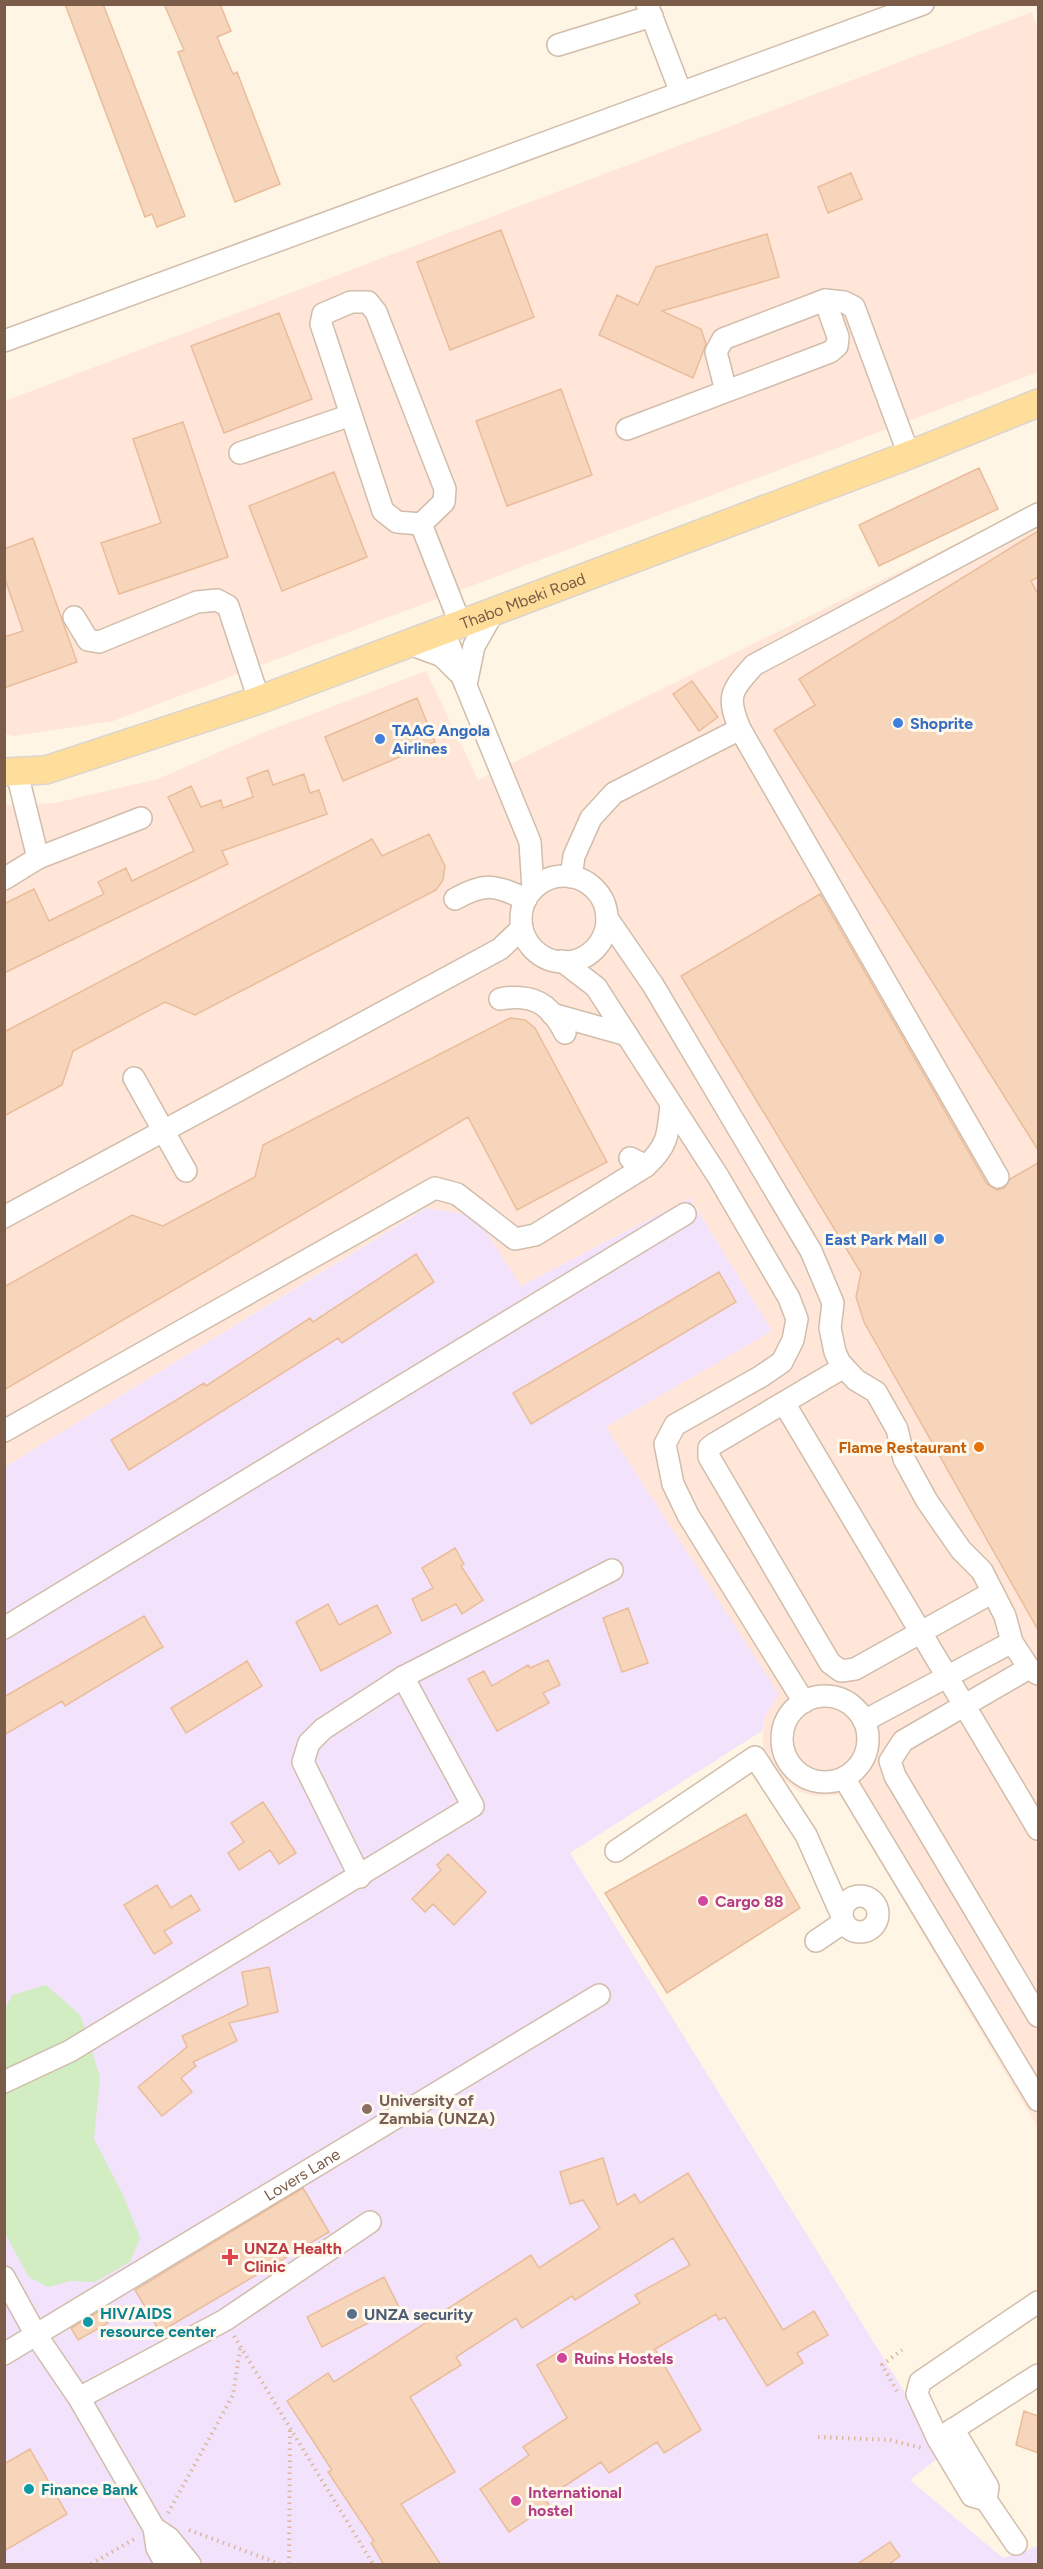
<svg xmlns="http://www.w3.org/2000/svg" width="1043" height="2569" viewBox="0 0 1043 2569" font-family="Figtree,sans-serif">
<style>
.commercial{fill:#ffe6d8}
.education{fill:#f3e2fb}
.green{fill:#d2edc2}
.building{fill:#f6d5bb;stroke:#eabc9a;stroke-width:1.5}
.lines{fill:none;stroke-linecap:round;stroke-linejoin:round}
.minor-casing{stroke:#d1bdaa;stroke-width:24}
.major-casing{stroke:#dcd5cf;stroke-width:30}
.path{stroke:#dbb89d;stroke-width:4;stroke-dasharray:1.5 4.5;stroke-linecap:butt}
.minor{stroke:#fff;stroke-width:21}
.major{stroke:#ffde9b;stroke-width:27}
.shop-dot{fill:#3f7fe0;stroke:#fff9ed;stroke-width:2}
.food-dot{fill:#e8710a;stroke:#fff9ed;stroke-width:2}
.hotel-dot{fill:#d1479c;stroke:#fff9ed;stroke-width:2}
.education-dot{fill:#8d6e63;stroke:#fff9ed;stroke-width:2}
.health-dot{fill:#e0444e;stroke:#fff9ed;stroke-width:2}
.service-dot{fill:#5c6f8a;stroke:#fff9ed;stroke-width:2}
.culture-dot{fill:#0f9aa8;stroke:#fff9ed;stroke-width:2}
.labels{text-anchor:middle;stroke-width:6;stroke-linejoin:round;paint-order:stroke}
.street-label{font-size:16px;fill:#7a5c48;stroke:#fff9ed}
.shop-label{font-size:16px;font-weight:bold;fill:#366cbe;stroke:#fff9ed;text-anchor:start}
.food-label{font-size:16px;font-weight:bold;fill:#c56008;stroke:#fff9ed;text-anchor:end}
.hotel-label{font-size:16px;font-weight:bold;fill:#b23c85;stroke:#fff9ed;text-anchor:start}
.education-label{font-size:16px;font-weight:bold;fill:#785e54;stroke:#fff9ed;text-anchor:start}
.health-label{font-size:16px;font-weight:bold;fill:#be3a42;stroke:#fff9ed;text-anchor:start}
.culture-label{font-size:16px;font-weight:bold;fill:#0d838f;stroke:#fff9ed;text-anchor:start}
.service-label{font-size:16px;font-weight:bold;fill:#4e5e75;stroke:#fff9ed;text-anchor:start}
</style>
<rect width="100%" height="100%" fill="#fef5e5"/>
<!-- commercial -->
<path class="commercial" d="M1032 12 1038 29V372L113 721 15 736 5 734V401Z
M1038 503V2128L840 1795 813 1796 800 1792 778 1776 765 1754 762 1741 765 1716 778 1694 606 1427 771 1331 691 1199 520 1286 476 1217 425 1208 5 1467V805L55 803 158 779 260 734 426 671 478 780Z"/>
<!-- education -->
<path class="education" d="M690 1198 772 1331 606 1427 779 1694 765 1716 762 1731 570 1853 943 2454 910 2480 1003 2558 1038 2546V2564H5V1467L426 1208 476 1216 521 1286Z"/>
<!-- green -->
<path class="green" d="M46 1985 81 2016 100 2077 94 2139 123 2195 140 2238 130 2262 95 2282 70 2281 48 2287 29 2277 5 2234 4 2011 12 1995Z"/>
<!-- building -->
<path class="building" d="M65 4H103L185 216 157 227 152 214 145 217Z
M164 4H220L231 31 217 37 233 74 237 72 280 184 235 202 178 52 184 50Z
M851 173 862 199 828 213 818 187Z
M501 230 534 317 450 350 417 262Z
M767 234 779 277 662 311 701 329 706 344 693 378 599 335 617 295 638 305 656 267Z
M279 313 312 399 224 433 191 346Z
M561 389 592 475 507 506 476 421Z
M183 422 228 557 119 594 101 543 161 523 133 439Z
M979 468 998 509 879 566 859 525Z
M334 472 367 557 282 591 249 506Z
M1038 531V577L1031 581 1038 594V1150L774 730 815 705 799 679Z
M33 538 77 662 4 688V637L23 631 4 576V549Z
M692 681 718 717 699 731 673 694Z
M417 698 435 742 343 781 325 737Z
M268 770 273 785 304 774 310 793 319 790 327 814 222 851 228 864 4 973V904L34 889 49 921 104 894 98 882 126 868 132 881 194 851 168 797 191 786 201 807 221 800 223 808 253 797 247 778Z
M429 834 445 866 443 880 436 890 195 1015 165 1002 73 1051 62 1085 4 1116V1032L372 839 382 856Z
M820 894 987 1184 997 1190 1004 1188 1010 1179 1038 1163V1630L864 1322 856 1297 861 1273 681 976Z
M510 1018 525 1020 535 1028 607 1162 517 1210 468 1117 4 1390V1287L132 1215 163 1226 255 1177 263 1145Z
M416 1254 434 1282 342 1343 338 1338 129 1470 111 1440 204 1383 206 1386 310 1318 313 1322Z
M719 1272 736 1302 531 1424 513 1393Z
M455 1548 464 1564 461 1566 483 1600 462 1614 456 1604 422 1621 412 1599 433 1588 422 1568Z
M328 1604 339 1625 377 1605 391 1633 321 1671 296 1622Z
M628 1608 648 1663 622 1672 603 1618Z
M144 1616 163 1647 65 1706 62 1701 4 1735V1697Z
M548 1660 560 1685 543 1693 549 1703 497 1731 468 1679 484 1671 492 1686 528 1665 530 1668Z
M247 1661 262 1686 186 1733 171 1708Z
M263 1802 296 1853 279 1864 270 1850 239 1870 228 1853 244 1842 231 1823Z
M746 1814 800 1908 667 1993 605 1893Z
M448 1854 486 1892 454 1925 433 1904 425 1912 412 1899 441 1870 437 1865Z
M157 1885 171 1908 191 1895 200 1910 164 1931 172 1943 154 1954 124 1905Z
M269 1967 278 2012 229 2023 237 2041 193 2062 196 2066 181 2078 192 2092 162 2116 138 2087 187 2047 182 2036 248 2005 242 1972Z
M603 2158 617 2205 635 2194 640 2203 688 2173 783 2330 814 2311 828 2335 797 2353 803 2363 767 2386 725 2317 719 2320 716 2314 655 2349 701 2430 664 2453 657 2442 609 2473 601 2462 545 2499 549 2505 509 2532 480 2489 529 2455 523 2447 567 2418 537 2365 640 2303 635 2295 690 2265 673 2238 575 2300 572 2296 522 2328 516 2318 456 2357 461 2365 410 2397 455 2472 401 2504 441 2565H384L371 2543 374 2541 328 2472 332 2470 287 2401 328 2373 334 2382 531 2255 539 2268 600 2228 583 2200 570 2204 560 2172Z
M303 2188 329 2232 160 2332 135 2290Z
M384 2277 399 2307 322 2347 307 2317Z
M101 2310 108 2323 78 2340 71 2328Z
M1024 2411 1038 2416V2453L1016 2445Z
M30 2449 67 2514 4 2551V2464Z
M890 2542 900 2556 888 2565H856Z"/>
<g class="lines">
<!-- minor casing -->
<g class="minor-casing">
<g id="minor">
<path d="M647 4 681 93"/>
<path d="M558 45 652 16"/>
<path d="M351 302H368L376 312 445 489 444 502 421 524 397 522 383 511 321 324 323 314Z"/>
<path d="M4 341 923 4"/>
<path d="M726 391 716 352 723 339 825 300 844 302 854 307 909 455"/>
<path d="M627 429 830 352 837 346 838 337 825 300"/>
<path d="M240 453 351 415"/>
<path d="M421 524 460 623"/>
<path d="M74 617 88 640 99 642 197 602 217 600 228 606 259 700"/>
<path d="M443 630 530 842 533 889"/>
<path d="M407 643 442 656 458 672"/>
<path d="M466 685 474 646 494 611"/>
<path d="M740 729C726 696 731 691 754 665L1038 514"/>
<path d="M38 858 141 818"/>
<circle cx="564" cy="919" r="43"/>
<path d="M571 877 574 856 591 818 614 793 740 729 998 1177"/>
<path d="M4 879 38 858 17 773"/>
<path d="M455 899C486 882 494 885 526 899"/>
<path d="M607 918 653 985 811 1251 833 1303 830 1328 835 1352 840 1363 856 1380 876 1392 897 1429 904 1459 927 1501 961 1550 982 1571 1005 1616 1012 1642 1029 1668 1038 1674"/>
<path d="M562 961 596 987 719 1178 789 1298 797 1319 793 1340 782 1362 760 1377 675 1425 665 1444 673 1484 688 1515 804 1702"/>
<path d="M500 999C532 993 550 1003 565 1033"/>
<path d="M552 1014 627 1035"/>
<path d="M134 1078 186 1171"/>
<path d="M630 1158 646 1166C669 1145 668 1133 671 1104"/>
<path d="M4 1217 500 949 522 928"/>
<path d="M844 1367 714 1444 709 1448V1457L830 1663 841 1671 855 1669 993 1592"/>
<path d="M784 1403 1038 1829"/>
<path d="M4 1431 435 1188 457 1194 515 1239 535 1235 646 1166"/>
<path d="M4 1628 685 1214"/>
<path d="M1029 1668 903 1741 890 1761 895 1776 1038 2016"/>
<circle cx="825" cy="1739" r="43"/>
<path d="M864 1721 1012 1642"/>
<path d="M844 1778 1038 2100"/>
<path d="M616 1851 755 1757 806 1835 842 1916"/>
<path d="M360 1877 303 1762 309 1743 323 1729 403 1677 612 1570"/>
<circle cx="860" cy="1914" r="18"/>
<path d="M816 1941 844 1922"/>
<path d="M4 2082 70 2051 473 1806 403 1677"/>
<path d="M4 2277 36 2335 79 2398 154 2528 157 2548 166 2564"/>
<path d="M1038 2302 920 2382 917 2394 938 2439 1038 2375"/>
<path id="s1" d="M4 2354 599 1995"/>
<path d="M79 2398 225 2320 370 2222"/>
<path d="M953 2429 988 2487 986 2500"/>
<path d="M938 2439 972 2496 986 2500 1016 2544"/>
<path d="M154 2528 169 2538 190 2564"/>
</g>
</g>
<!-- major casing -->
<g class="major-casing">
<g id="major">
<path id="s2" d="M4 772 46 770 259 700 909 455 1038 403"/>
</g>
</g>
<!-- path -->
<path class="path" d="M234 2336 373 2564
M897 2391 882 2365 902 2350
M818 2437 890 2440 922 2448
M168 2513 233 2395 240 2349
M189 2530 280 2564
M91 2564 136 2538
M289 2564 290 2429"/>
<!-- minor -->
<use href="#minor" class="minor"/>
<!-- major -->
<use href="#major" class="major"/>
</g>
<!-- markers -->
<g class="shop-dot">
<circle cx="898" cy="723" r="6"/>
<circle cx="380" cy="739" r="6"/>
<circle cx="939" cy="1239" r="6"/>
</g>
<circle class="food-dot" cx="979" cy="1447" r="6"/>
<g class="hotel-dot">
<circle cx="703" cy="1901" r="6"/>
<circle cx="562" cy="2358" r="6"/>
<circle cx="516" cy="2501" r="6"/>
</g>
<circle class="education-dot" cx="367" cy="2109" r="6"/>
<path class="health-dot" d="M227 2248h6v6h6v6h-6v6h-6v-6h-6v-6h6z"/>
<circle class="service-dot" cx="352" cy="2314" r="6"/>
<g class="culture-dot">
<circle cx="88" cy="2322" r="6"/>
<circle cx="29" cy="2489" r="6"/>
</g>
<g class="labels">
<!-- street labels -->
<g class="street-label">
<text dy="6" stroke="none"><textPath href="#s2" startOffset="548">Thabo Mbeki Road</textPath></text>
<text dy="6" stroke="none"><textPath href="#s1" startOffset="348">Lovers Lane</textPath></text>
</g>
<!-- shop labels -->
<g class="shop-label">
<text x="910" y="729">Shoprite</text>
<text x="392" y="736">TAAG Angola<tspan x="392" dy="18">Airlines</tspan></text>
<text x="927" y="1245" text-anchor="end">East Park Mall</text>
</g>
<!-- food labels -->
<g class="food-label">
<text x="967" y="1453">Flame Restaurant</text>
</g>
<!-- hotel labels -->
<g class="hotel-label">
<text x="715" y="1907">Cargo 88</text>
<text x="574" y="2364">Ruins Hostels</text>
<text x="528" y="2498">International<tspan x="528" dy="18">hostel</tspan></text>
</g>
<!-- education labels -->
<g class="education-label">
<text x="379" y="2106">University of<tspan x="379" dy="18">Zambia (UNZA)</tspan></text>
</g>
<!-- health labels -->
<g class="health-label">
<text x="244" y="2254">UNZA Health<tspan x="244" dy="18">Clinic</tspan></text>
</g>
<!-- culture labels -->
<g class="culture-label">
<text x="100" y="2319">HIV/AIDS<tspan x="100" dy="18">resource center</tspan></text>
<text x="41" y="2495">Finance Bank</text>
</g>
<!-- service labels -->
<g class="service-label">
<text x="364" y="2320">UNZA security</text>
</g>
</g>
<!-- border -->
<rect width="1043" height="2569" fill="none" stroke="#7a5c48" stroke-width="12"/>
</svg>
